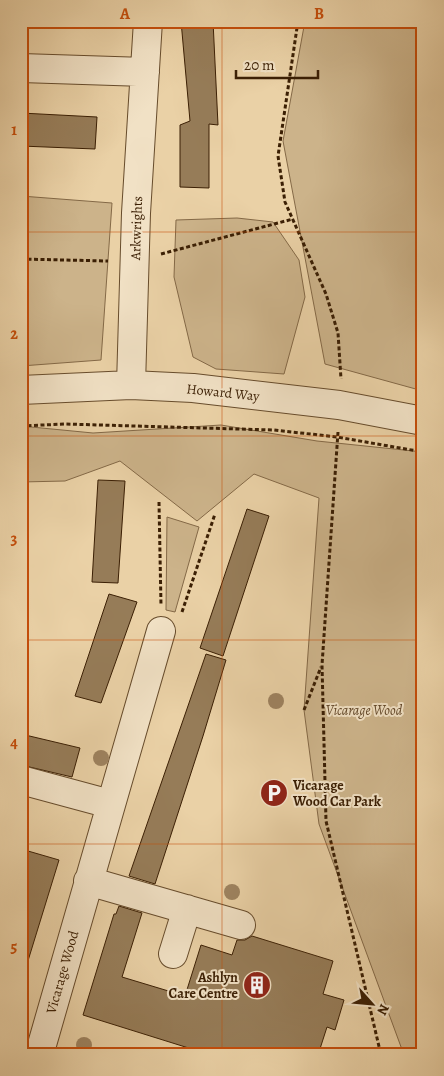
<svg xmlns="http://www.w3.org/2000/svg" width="444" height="1076" viewBox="0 0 444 1076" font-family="Alegreya,serif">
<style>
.green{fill:#ccb38a;stroke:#846947}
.building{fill:#967c58;stroke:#3b1f04}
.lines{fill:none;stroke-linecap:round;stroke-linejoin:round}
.minor-casing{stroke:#674c2c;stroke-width:30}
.path{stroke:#3b1f04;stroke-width:3;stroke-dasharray:4 2.5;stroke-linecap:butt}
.minor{stroke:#f1e1c5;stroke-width:28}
.tree{fill:#9e8360}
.grid{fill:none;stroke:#c54d0a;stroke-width:1;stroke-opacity:0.55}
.labels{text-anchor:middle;stroke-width:4;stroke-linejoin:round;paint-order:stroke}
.street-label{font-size:14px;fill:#3b1f04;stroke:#f1e1c5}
.park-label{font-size:14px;font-style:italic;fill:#5f4426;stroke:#f1e1c5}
.poi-label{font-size:14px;font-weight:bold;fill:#3b1f04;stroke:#f1e1c5;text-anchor:start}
.neatline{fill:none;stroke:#c54d0a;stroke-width:2}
.grid-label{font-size:16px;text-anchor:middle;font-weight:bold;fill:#c54d0a}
</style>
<rect width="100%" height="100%" fill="#ead1a6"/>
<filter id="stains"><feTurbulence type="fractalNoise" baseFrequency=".004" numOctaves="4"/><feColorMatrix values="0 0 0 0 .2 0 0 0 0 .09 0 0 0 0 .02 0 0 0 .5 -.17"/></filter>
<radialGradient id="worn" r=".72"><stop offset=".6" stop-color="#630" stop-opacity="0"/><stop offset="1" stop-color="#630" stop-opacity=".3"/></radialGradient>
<!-- green -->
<path class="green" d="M305 21H423V391L325 364 283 141Z
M21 196 112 203 101 360 21 366Z
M237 218 273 222 299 260 305 297 284 374 216 369 193 357 174 277 176 220Z
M221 425 317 441 423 452V1055H404L319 824 304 710 319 498 254 474 197 521 120 461 65 481 21 482V426L93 433Z
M167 517 199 527 175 612 166 610Z"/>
<!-- building -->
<path class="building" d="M181 21H213L218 125 209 124V188L180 187V125L190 121Z
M21 113 97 117 95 149 21 146Z
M98 480 125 481 118 583 92 582Z
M247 509 269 516 223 656 200 648Z
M109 594 137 602 101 703 75 696Z
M206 654 226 660 203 736 155 884 129 876Z
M21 734 80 748 72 777 21 765Z
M28 851 59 860 27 964 21 963V872Z
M119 906 142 913 122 977 185 996 201 945 232 955 237 940H245L252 936 333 961 323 994 344 1000 335 1030 327 1027 318 1055H211L83 1015 114 914H116Z"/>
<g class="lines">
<!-- minor casing -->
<g class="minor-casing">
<path id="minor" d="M21 68 145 72
M131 385 136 213 148 21
M21 390 131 385 193 388 339 405 423 421
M21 780 110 804
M88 881 241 925
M173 954 187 909
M39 1055 161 631"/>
</g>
<!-- path -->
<path class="path" d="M298 21 278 156 285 202 326 294 338 333 341 379
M161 254 293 219
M21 259 108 261
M21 426 65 424 274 430 337 437 423 452
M338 432 322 665 326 821 381 1055
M159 502 161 606
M182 612 215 514
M304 710 321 667"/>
<!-- minor -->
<use href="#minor" class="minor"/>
</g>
<!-- trees -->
<g class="tree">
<circle cx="276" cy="701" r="8"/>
<circle cx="101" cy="758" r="8"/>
<circle cx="232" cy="892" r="8"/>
<circle cx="84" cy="1045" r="8"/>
</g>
<!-- grid -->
<path class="grid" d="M222 21V1055M21 232H423M21 436H423M21 640H423M21 844H423"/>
<!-- icons -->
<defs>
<g id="parking-disc" transform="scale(1.4375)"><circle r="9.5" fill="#8f2418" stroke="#f1e1c5"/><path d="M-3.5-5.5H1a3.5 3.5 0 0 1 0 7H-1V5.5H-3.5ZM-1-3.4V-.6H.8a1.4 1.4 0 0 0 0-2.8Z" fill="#fff"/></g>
<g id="building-disc" transform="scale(1.4375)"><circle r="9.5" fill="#8f2418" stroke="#f1e1c5"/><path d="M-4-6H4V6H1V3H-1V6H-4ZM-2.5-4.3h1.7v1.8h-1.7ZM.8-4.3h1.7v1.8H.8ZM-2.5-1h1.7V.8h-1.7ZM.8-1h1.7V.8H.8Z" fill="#fff"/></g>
</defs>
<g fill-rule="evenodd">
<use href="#parking-disc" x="274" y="793"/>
<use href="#building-disc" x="257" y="985"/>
</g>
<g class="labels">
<!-- street labels -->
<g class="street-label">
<text transform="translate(136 228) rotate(-88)" y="5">Arkwrights</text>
<text transform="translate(223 392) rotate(6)" y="5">Howard Way</text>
<text transform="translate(62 972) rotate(-74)" y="5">Vicarage Wood</text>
</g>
<!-- park labels -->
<g class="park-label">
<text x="364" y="715">Vicarage Wood</text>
</g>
<!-- poi labels -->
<g class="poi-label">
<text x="293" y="790">Vicarage<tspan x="293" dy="16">Wood Car Park</tspan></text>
<text x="238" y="982" text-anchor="end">Ashlyn<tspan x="238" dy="16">Care Centre</tspan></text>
</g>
</g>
<!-- margin -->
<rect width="444" height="1076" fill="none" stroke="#ead1a6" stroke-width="55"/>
<!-- north arrow -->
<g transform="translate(372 1004) rotate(117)" stroke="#f1e1c5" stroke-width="4" paint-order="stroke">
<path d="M0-4L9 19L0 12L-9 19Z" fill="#3b1f04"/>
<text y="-8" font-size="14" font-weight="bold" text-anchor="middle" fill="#3b1f04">N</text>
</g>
<!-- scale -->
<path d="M236 70v8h82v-8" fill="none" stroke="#3b1f04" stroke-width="2.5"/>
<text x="244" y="70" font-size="15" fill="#3b1f04" stroke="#f1e1c5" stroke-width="4" paint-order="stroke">20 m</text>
<rect x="28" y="28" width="388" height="1020" class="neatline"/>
<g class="grid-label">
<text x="125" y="19">A</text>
<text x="319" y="19">B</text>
<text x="14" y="135">1</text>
<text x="14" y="339">2</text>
<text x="14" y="544">3</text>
<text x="14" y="748">4</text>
<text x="14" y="952">5</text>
</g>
<rect width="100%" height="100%" filter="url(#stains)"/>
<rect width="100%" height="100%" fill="url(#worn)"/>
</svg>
